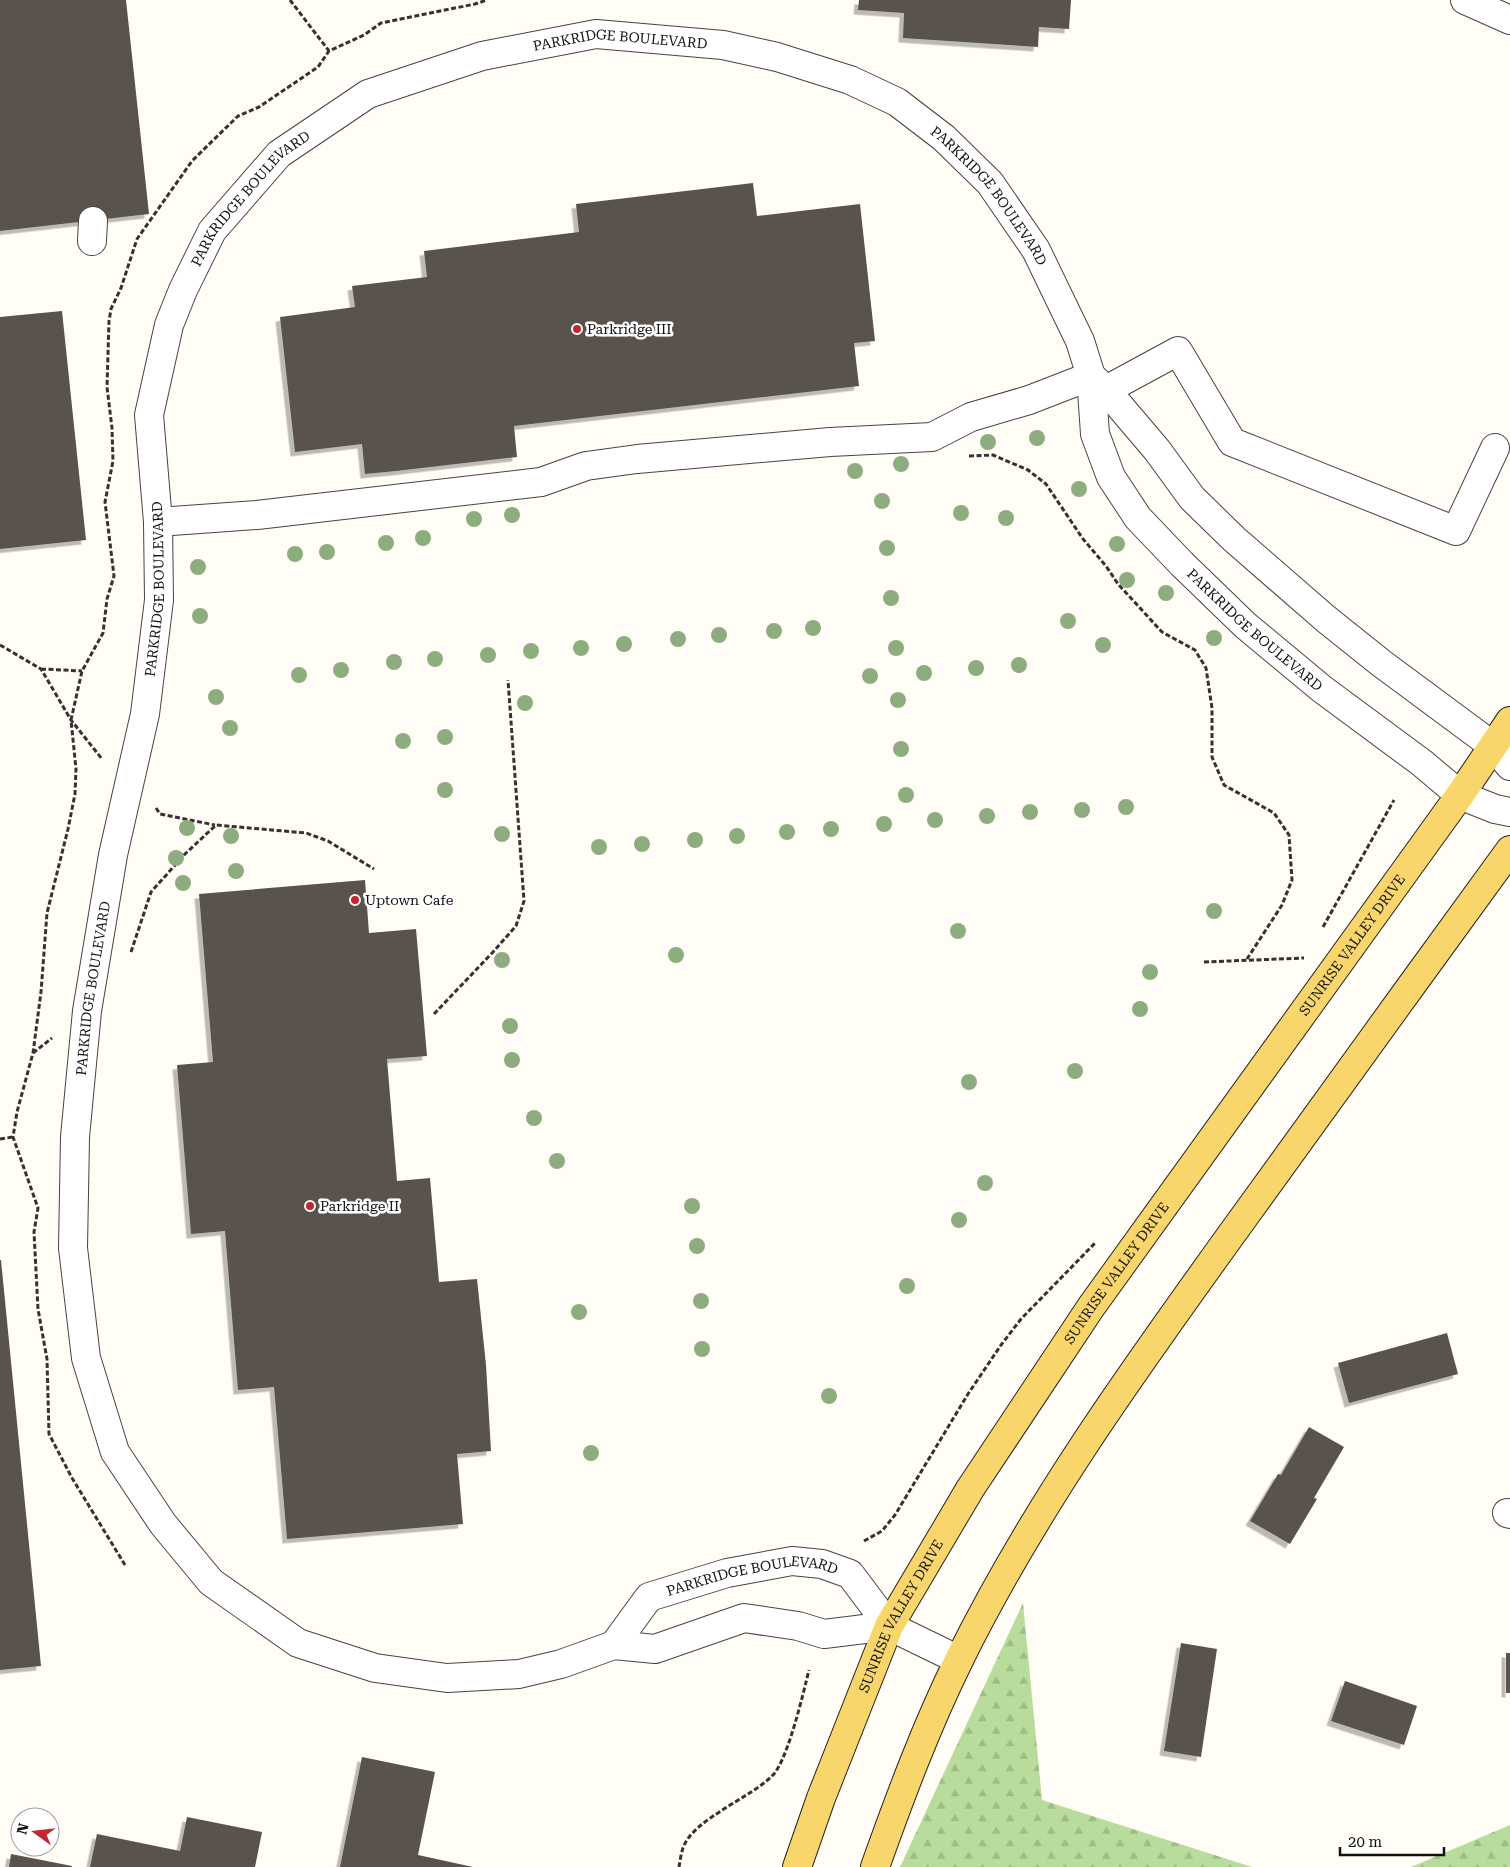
<svg xmlns="http://www.w3.org/2000/svg" width="1510" height="1867" viewBox="0 0 1510 1867" font-family="'Roboto Serif',serif">
<style>
.forest{fill:url(#forest-firs)}
.building{fill:#5a524d;filter:url(#shadow)}
.lines{fill:none;stroke-linecap:round;stroke-linejoin:round}
.minor-casing{stroke:#444;stroke-width:30}
.major-casing{stroke:#222;stroke-width:30}
.path{stroke:#333;stroke-width:3;stroke-dasharray:5 2.5;stroke-linecap:butt}
.minor{stroke:#fff;stroke-width:28}
.major{stroke:#f9d66b;stroke-width:28}
.tree{fill:#8dad7f}
.poi-dot{fill:#c4262e;stroke:#fff;stroke-width:2}
.labels{text-anchor:middle;stroke-width:5;stroke-linejoin:round;paint-order:stroke}
.street-label{font-size:14px;fill:#111;stroke:#fff}
.poi-label{font-size:14px;fill:#111;stroke:#fff;text-anchor:start}
</style>
<defs>
<pattern id="forest-firs" width="22" height="20" patternUnits="userSpaceOnUse" patternTransform="scale(1.25)"><rect width="22" height="20" fill="#b9dc9c"/><path d="M5 1l3.5 6h-7zM16 11l3.5 6h-7z" fill="#9ebc85"/></pattern>
<filter id="shadow"><feDropShadow dx="-4.5" dy="4.5" stdDeviation="0" flood-color="#0004"/></filter>
</defs>
<rect width="100%" height="100%" fill="#fffdf5"/>
<!-- forest -->
<path class="forest" d="M1023 1603 1042 1800 1252 1867H900Z
M1510 1825V1867H1411Z"/>
<!-- building -->
<path class="building" d="M0 0H126L149 214 0 231Z
M859 0H1071L1069 29 1039 27 1038 47 903 38 904 13 858 10Z
M753 183 757 216 860 204 875 341 854 343 859 386 514 426 517 457 396 471 365 474 362 444 295 452 280 317 355 307 352 286 427 277 424 251 579 232 576 204Z
M62 311 86 540 0 549V317Z
M365 880 369 933 416 929 427 1056 387 1059 397 1181 430 1178 439 1282 477 1279 486 1365 491 1451 457 1454 463 1524 287 1539 274 1387 238 1390 225 1231 191 1234 177 1065 213 1062 199 894Z
M0 1260H1L41 1666 0 1670Z
M1447 1333 1458 1374 1349 1403 1338 1363Z
M1309 1427 1344 1447 1314 1498 1317 1499 1290 1544 1250 1521 1278 1474 1281 1475Z
M1181 1643 1217 1649 1201 1757 1164 1751Z
M1506 1653H1510V1693H1506Z
M1345 1681 1417 1706 1404 1745 1331 1721Z
M362 1757 435 1772 418 1855 473 1867H340Z
M187 1817 262 1832 255 1867H90L97 1834 180 1851Z
M11 1854 72 1866V1867H9Z"/>
<g class="lines">
<!-- minor casing -->
<g class="minor-casing">
<g id="minor">
<path d="M1465 0 1510 20"/>
<path d="M92 241 93 221"/>
<path d="M1091 376 1106 390 1157 450 1192 498 1234 539 1326 619 1381 663 1493 746 1510 766"/>
<path d="M1106 390 1178 351 1232 442 1456 531 1495 448"/>
<path d="M158 522 257 515 541 482 586 466 637 459 830 442 932 437 971 417 1029 400 1091 376"/>
<path d="M1507 1513 1510 1514"/>
<path id="s1" d="M889 1626 824 1634 798 1626 744 1618 655 1649 614 1645 561 1664 519 1674 447 1678 375 1668 298 1643 211 1582 163 1524 115 1452 86 1358 73 1248 75 1137 87 1011 113 855 145 714 159 600 158 522 149 415 169 325 183 290 212 231 279 154 368 94 482 56 596 34 723 45 777 57 850 80 897 102 944 138 990 183 1036 250 1080 341 1091 376 1095 434 1111 477 1138 518 1182 564 1245 625 1322 689 1422 763 1460 795 1495 809 1510 812"/>
<path id="s2" d="M614 1645 649 1597 727 1573 792 1561 822 1564 850 1574 889 1626 959 1660"/>
</g>
</g>
<!-- major casing -->
<g class="major-casing">
<g id="major">
<path id="s3" d="M797 1867 821 1798 889 1626 970 1489 1091 1307 1460 795 1510 721"/>
<path d="M875 1867C900 1797 926 1727 959 1660 1037 1502 1141 1360 1244 1217 1332 1095 1421 972 1510 850"/>
</g>
</g>
<!-- path -->
<path class="path" d="M290 0 329 51
M969 456 993 455 1028 470 1046 484 1083 539 1106 566 1118 584 1162 632 1195 650 1206 668 1212 708V757L1224 785 1274 813 1289 835 1292 880 1282 905 1247 959
M0 645 41 669 71 720 102 759
M41 669 82 671
M156 808 160 814 215 825
M1323 927 1394 800
M131 952 151 892 185 854 216 825 306 833 328 841 374 869
M1204 962 1304 958
M434 1014 493 952 516 926 524 901 508 680
M33 1053 52 1038
M0 1139 13 1137
M864 1541 882 1531 895 1515 968 1394 1001 1345 1021 1319 1096 1242
M125 1565 72 1478 49 1434 47 1359 38 1309 34 1232 38 1208 13 1137 17 1112 33 1053 41 992 47 913 68 829 75 794 76 769 71 720 82 671 103 633 107 599 114 576 105 502 113 461 112 428 107 387 109 321 111 309 121 288 137 239 192 161 238 116 259 107 318 67 329 51 364 35 381 23 475 4 487 0
M679 1867C680 1861 681 1854 683 1848 693 1819 751 1798 773 1775 788 1759 803 1694 809 1670"/>
<!-- minor -->
<use href="#minor" class="minor"/>
<!-- major -->
<use href="#major" class="major"/>
</g>
<!-- trees -->
<g class="tree">
<circle cx="1037" cy="438" r="8"/>
<circle cx="988" cy="442" r="8"/>
<circle cx="901" cy="464" r="8"/>
<circle cx="855" cy="471" r="8"/>
<circle cx="1079" cy="489" r="8"/>
<circle cx="882" cy="501" r="8"/>
<circle cx="961" cy="513" r="8"/>
<circle cx="512" cy="515" r="8"/>
<circle cx="1006" cy="518" r="8"/>
<circle cx="474" cy="519" r="8"/>
<circle cx="423" cy="538" r="8"/>
<circle cx="386" cy="543" r="8"/>
<circle cx="1117" cy="544" r="8"/>
<circle cx="887" cy="548" r="8"/>
<circle cx="327" cy="552" r="8"/>
<circle cx="295" cy="554" r="8"/>
<circle cx="198" cy="567" r="8"/>
<circle cx="1127" cy="580" r="8"/>
<circle cx="1166" cy="593" r="8"/>
<circle cx="891" cy="598" r="8"/>
<circle cx="200" cy="616" r="8"/>
<circle cx="1068" cy="621" r="8"/>
<circle cx="813" cy="628" r="8"/>
<circle cx="774" cy="631" r="8"/>
<circle cx="719" cy="635" r="8"/>
<circle cx="1214" cy="638" r="8"/>
<circle cx="678" cy="639" r="8"/>
<circle cx="624" cy="644" r="8"/>
<circle cx="1103" cy="645" r="8"/>
<circle cx="581" cy="648" r="8"/>
<circle cx="896" cy="648" r="8"/>
<circle cx="531" cy="651" r="8"/>
<circle cx="488" cy="655" r="8"/>
<circle cx="435" cy="659" r="8"/>
<circle cx="394" cy="662" r="8"/>
<circle cx="1019" cy="665" r="8"/>
<circle cx="976" cy="668" r="8"/>
<circle cx="341" cy="670" r="8"/>
<circle cx="924" cy="673" r="8"/>
<circle cx="299" cy="675" r="8"/>
<circle cx="870" cy="676" r="8"/>
<circle cx="216" cy="697" r="8"/>
<circle cx="898" cy="700" r="8"/>
<circle cx="525" cy="703" r="8"/>
<circle cx="230" cy="728" r="8"/>
<circle cx="445" cy="737" r="8"/>
<circle cx="403" cy="741" r="8"/>
<circle cx="901" cy="749" r="8"/>
<circle cx="445" cy="790" r="8"/>
<circle cx="906" cy="795" r="8"/>
<circle cx="1126" cy="807" r="8"/>
<circle cx="1082" cy="810" r="8"/>
<circle cx="1030" cy="812" r="8"/>
<circle cx="987" cy="816" r="8"/>
<circle cx="935" cy="820" r="8"/>
<circle cx="884" cy="824" r="8"/>
<circle cx="187" cy="828" r="8"/>
<circle cx="831" cy="829" r="8"/>
<circle cx="787" cy="832" r="8"/>
<circle cx="502" cy="834" r="8"/>
<circle cx="231" cy="836" r="8"/>
<circle cx="737" cy="836" r="8"/>
<circle cx="695" cy="840" r="8"/>
<circle cx="642" cy="844" r="8"/>
<circle cx="599" cy="847" r="8"/>
<circle cx="176" cy="858" r="8"/>
<circle cx="236" cy="871" r="8"/>
<circle cx="183" cy="883" r="8"/>
<circle cx="1214" cy="911" r="8"/>
<circle cx="958" cy="931" r="8"/>
<circle cx="676" cy="955" r="8"/>
<circle cx="502" cy="960" r="8"/>
<circle cx="1150" cy="972" r="8"/>
<circle cx="1140" cy="1009" r="8"/>
<circle cx="510" cy="1026" r="8"/>
<circle cx="512" cy="1060" r="8"/>
<circle cx="1075" cy="1071" r="8"/>
<circle cx="969" cy="1082" r="8"/>
<circle cx="534" cy="1118" r="8"/>
<circle cx="557" cy="1161" r="8"/>
<circle cx="985" cy="1183" r="8"/>
<circle cx="692" cy="1206" r="8"/>
<circle cx="959" cy="1220" r="8"/>
<circle cx="697" cy="1246" r="8"/>
<circle cx="907" cy="1286" r="8"/>
<circle cx="701" cy="1301" r="8"/>
<circle cx="579" cy="1312" r="8"/>
<circle cx="702" cy="1349" r="8"/>
<circle cx="829" cy="1396" r="8"/>
<circle cx="591" cy="1453" r="8"/>
</g>
<!-- markers -->
<g class="poi-dot">
<circle cx="577" cy="329" r="5"/>
<circle cx="355" cy="900" r="5"/>
<circle cx="310" cy="1206" r="5"/>
</g>
<g class="labels">
<!-- street labels -->
<g class="street-label">
<text dy="5" stroke="none"><textPath href="#s1" startOffset="2591">PARKRIDGE BOULEVARD</textPath></text>
<text dy="5" stroke="none"><textPath href="#s1" startOffset="3011">PARKRIDGE BOULEVARD</textPath></text>
<text dy="5" stroke="none"><textPath href="#s1" startOffset="2171">PARKRIDGE BOULEVARD</textPath></text>
<text dy="5" stroke="none"><textPath href="#s1" startOffset="1751">PARKRIDGE BOULEVARD</textPath></text>
<text dy="5" stroke="none"><textPath href="#s1" startOffset="3536">PARKRIDGE BOULEVARD</textPath></text>
<text dy="5" stroke="none"><textPath href="#s3" startOffset="1082">SUNRISE VALLEY DRIVE</textPath></text>
<text dy="5" stroke="none"><textPath href="#s1" startOffset="1346">PARKRIDGE BOULEVARD</textPath></text>
<text dy="5" stroke="none"><textPath href="#s3" startOffset="678">SUNRISE VALLEY DRIVE</textPath></text>
<text dy="5" stroke="none"><textPath href="#s2" startOffset="166">PARKRIDGE BOULEVARD</textPath></text>
<text dy="5" stroke="none"><textPath href="#s3" startOffset="272">SUNRISE VALLEY DRIVE</textPath></text>
</g>
<!-- poi labels -->
<g class="poi-label">
<text x="587" y="334">Parkridge III</text>
<text x="365" y="905">Uptown Cafe</text>
<text x="320" y="1211">Parkridge II</text>
</g>
</g>
<!-- north arrow -->
<g transform="translate(35 1832) rotate(285)"><circle r="24" fill="#ffffff" stroke="#a0a0a0"/>
<path d="M0-4L9 19L0 12L-9 19Z" fill="#c4262e"/>
<text y="-8" font-size="14" font-weight="bold" text-anchor="middle" fill="#111111">N</text>
</g>
<!-- scale -->
<path d="M1340 1847v8h104v-8" fill="none" stroke="#111111" stroke-width="2.5"/>
<text x="1348" y="1847" font-size="15" fill="#111111" stroke="#ffffff" stroke-width="4" paint-order="stroke">20 m</text>
</svg>
